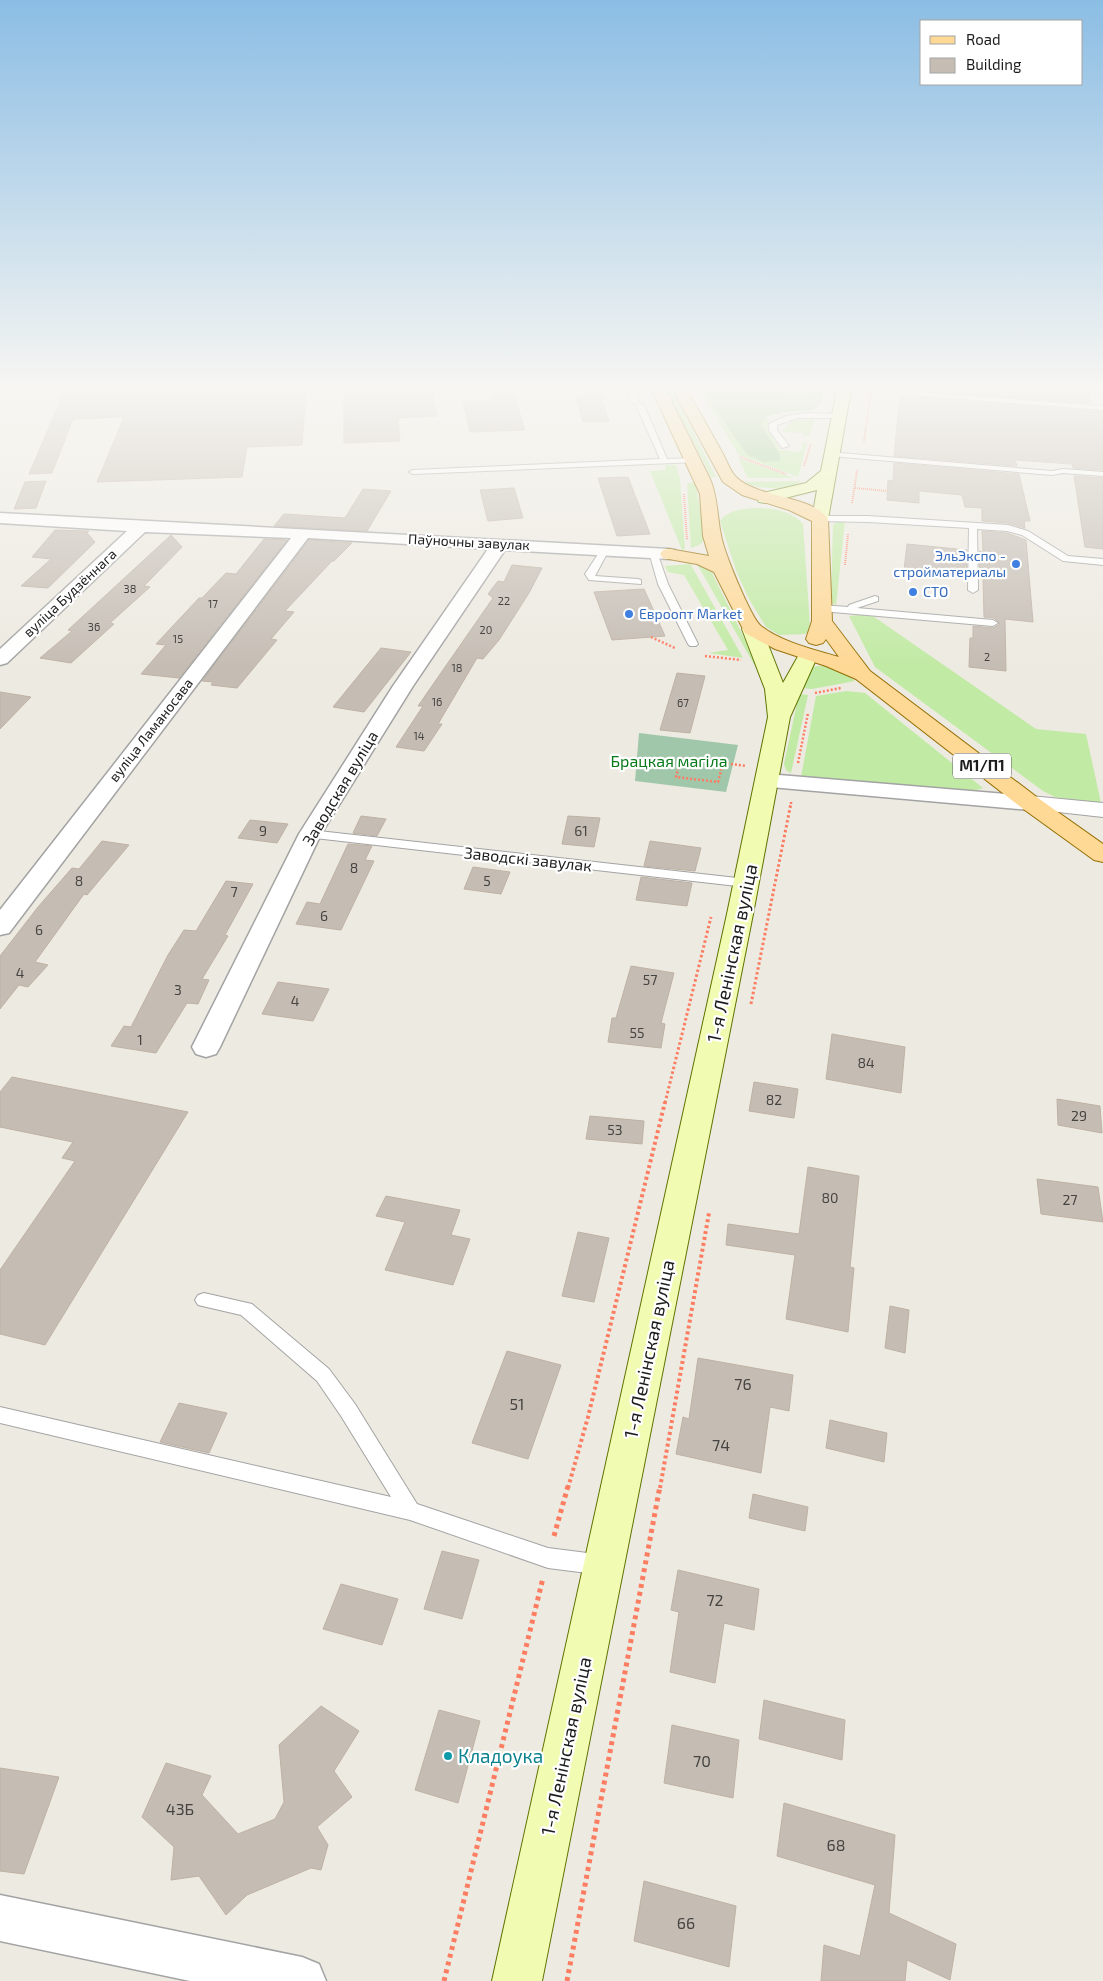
<svg xmlns="http://www.w3.org/2000/svg" width="1103" height="1981" viewBox="0 0 1103 1981" font-family="'Exo 2',sans-serif">
<style>
.grass{fill:#c1eaa4}
.forest{fill:#a1ce94}
.cemetery{fill:#a1c7aa}
.building{fill:#c5bdb4;stroke:#bfb1a3}
.lines{fill:none;stroke-linecap:round;stroke-linejoin:round}
.service-casing{stroke:#a3a3a3;stroke-width:2}
.minor-casing{stroke:#a3a3a3;stroke-width:3}
.tertiary-casing{stroke:#a3a3a3;stroke-width:2}
.secondary-casing{stroke:#5f7302;stroke-width:2}
.primary-casing{stroke:#936d00;stroke-width:2}
.path-far4{stroke:#fd7d62;stroke-width:2;stroke-dasharray:1 1;stroke-linecap:butt}
.path-far3{stroke:#fd7d62;stroke-width:2.5;stroke-dasharray:2 2;stroke-linecap:butt}
.path-far2{stroke:#fd7d62;stroke-width:3;stroke-dasharray:2.5 2.5;stroke-linecap:butt}
.path-far1{stroke:#fd7d62;stroke-width:4;stroke-dasharray:3 3;stroke-linecap:butt}
.path{stroke:#fd7d62;stroke-width:5;stroke-dasharray:4 4;stroke-linecap:butt}
.service{fill:#fff;fill-rule:evenodd}
.minor{fill:#fff;fill-rule:evenodd}
.tertiary{fill:#fff;fill-rule:evenodd}
.secondary{fill:#f2fbb2;fill-rule:evenodd}
.primary{fill:#fed895;fill-rule:evenodd}
.shop-dot{fill:#3f7fe0;stroke:#fff;stroke-width:2}
.culture-dot{fill:#0f9aa8;stroke:#fff;stroke-width:2}
.labels{text-anchor:middle;stroke-width:4.5;stroke-linejoin:round;paint-order:stroke}
.far-number-label{font-size:11px;fill:#464442}
.far-street-label{font-size:14px;fill:#1c1c1c;stroke:#fff}
.far-shop-label{font-size:14px;fill:#366cbe;stroke:#fff;text-anchor:start}
.number-label{font-size:14px;fill:#464442}
.shield{fill:#fff;stroke:#606060;stroke-width:1}
.shield-label{font-size:15px;font-weight:bold;fill:#1c1c1c}
.park-label{font-size:16px;fill:#097a1a;stroke:#fff}
.street-label{font-size:16px;fill:#1c1c1c;stroke:#fff}
.near-number-label{font-size:16px;fill:#464442}
.near-street-label{font-size:19px;fill:#1c1c1c;stroke:#fff}
.near-culture-label{font-size:19px;fill:#0d838f;stroke:#fff;text-anchor:start}
</style>
<rect width="100%" height="100%" fill="#edeae1"/>
<!-- grass -->
<path class="grass" d="M667 390H672L716 477H711Z
M702 390 747 455 780 454 760 425 765 417 770 420 767 428 780 450 799 452 802 450 803 442 807 443 798 477 739 455 700 391Z
M807 418 815 420 809 436H803V433L783 432V430L790 422Z
M738 458 794 478H748Z
M667 465H676L680 479 685 549 682 550 650 471 666 470 665 466Z
M802 481C784 492 759 489 741 482Z
M687 483H695L706 537 701 544 691 548Z
M755 508C772 508 791 510 803 524L810 626 809 631 805 634 779 635 766 627 749 599 737 573 720 521C728 510 742 509 755 508Z
M845 521 836 605 832 603 831 597 833 525 837 522Z
M696 562 709 569 712 573 766 682H764Z
M691 564V565L743 658 709 653 728 650 684 575 668 572 665 566Z
M870 614 1036 729 1086 734 1101 803 1055 797 1043 791 875 667 849 616Z
M818 666C834 666 843 671 855 681L812 689 801 688 810 668Z
M847 691 865 693 983 788 973 791H959L801 777 816 696Z
M799 694 808 695 791 773 786 770 784 764Z"/>
<!-- forest -->
<path class="forest" d="M702 390H764L804 394 812 391 825 390 821 402 814 410 784 412 765 417 761 425 780 454V461L764 462 747 455Z"/>
<!-- cemetery -->
<path class="cemetery" d="M639 733 738 745 726 792 635 781Z"/>
<!-- building -->
<path class="building" d="M65 390H306L302 445 247 447 242 477 97 482 124 417 73 419 52 473 29 474Z
M375 390H432L437 416 398 418 400 441 344 443V392Z
M952 390H1088L1091 403 953 393Z
M600 394 609 421 583 422 575 395 579 398 587 395Z
M514 395 525 430 470 432 463 401 491 400 490 396Z
M900 396 1103 412V470L1073 468 1072 464 1015 460 1017 466 894 456Z
M894 463 1019 474 1030 521H1024L1025 528 1008 523 982 521V508L965 507 962 495 919 491V503L887 500 888 480 893 481Z
M1074 476 1103 478V549L1085 547Z
M628 477 650 534 617 536 598 478Z
M46 481 36 508 14 509 25 482Z
M514 488 523 518 488 521 480 490Z
M363 489 391 491 367 531 274 526 284 514 345 518Z
M55 530 89 531 87 533 95 542 48 588 21 586 51 559 32 557Z
M982 531 1007 533 1026 540 1033 622 1005 619 1006 671 969 667 970 638H973V626L993 628 1000 624 994 618 984 617 983 578H980L979 551 983 552Z
M171 535 182 547 144 586 150 587 110 623 114 624 71 663 40 658 72 631 68 630Z
M264 539 287 540 179 678 141 674 166 645 156 644 199 598H202L226 573 236 574Z
M309 540 352 543 334 561H332L285 611 294 612 271 639 277 640 237 688 211 685 213 682 202 681Z
M907 544 967 550 966 577 904 570Z
M512 565 542 568 529 593 499 640 483 659 477 658 438 724H442L424 751 396 747 423 706H418L493 598 488 594 498 581 504 582Z
M644 589 665 636 612 640 594 592Z
M381 648 411 652 364 712 333 707Z
M677 673 705 676 690 733 660 730Z
M0 692 31 697 0 729Z
M361 816 386 819 377 836 353 833Z
M568 816 600 818 594 847 562 844Z
M250 820 288 824 277 843 238 838Z
M102 841 129 845 87 895 84 894 35 962 48 965 28 987 19 985 0 1009V956L38 907 72 868 79 869Z
M650 841 701 848 695 871 644 866Z
M348 844 372 846 365 860 374 861 341 930 296 924 307 902 320 904Z
M473 867 510 872 501 894 464 889Z
M641 877 692 883 687 906 636 900Z
M226 881 253 884 225 935 228 936 202 979 209 980 198 1004 187 1003 156 1053 111 1046 124 1026 131 1027 168 955 184 930 196 931Z
M631 966 674 973 661 1023 665 1024 661 1048 608 1042 612 1018H616Z
M278 982 329 989 313 1021 262 1014Z
M832 1034 905 1047 901 1093 826 1079Z
M12 1077 188 1112 45 1345 0 1334V1270L75 1161 62 1158 73 1142 0 1127V1092Z
M754 1082 798 1089 794 1118 749 1111Z
M1057 1099 1100 1106 1102 1133 1058 1125Z
M590 1116 644 1121 642 1144 586 1139Z
M808 1167 859 1176 850 1267 854 1268 848 1332 786 1319 795 1255 726 1245 728 1224 799 1234Z
M1037 1179 1098 1187 1103 1222 1041 1214Z
M386 1196 460 1210 451 1235 470 1239 453 1285 385 1270 405 1222 376 1216Z
M578 1232 609 1238 594 1302 562 1296Z
M890 1306 909 1310 905 1353 885 1348Z
M507 1351 561 1365 528 1459 472 1443Z
M698 1358 793 1375 789 1411 770 1407 761 1473 676 1454 683 1417 689 1419Z
M179 1403 227 1413 209 1453 160 1442Z
M830 1420 887 1433 884 1462 826 1448Z
M753 1494 808 1507 805 1531 749 1518Z
M442 1551 479 1560 462 1619 424 1609Z
M678 1570 759 1589 754 1630 724 1623 715 1683 670 1672 679 1612 671 1610Z
M341 1584 398 1599 382 1645 323 1629Z
M764 1700 845 1720 842 1760 759 1739Z
M321 1706 359 1731 334 1771 352 1797 317 1827 328 1845 321 1870 311 1868 247 1895 226 1915 199 1876 171 1880 174 1847 142 1817 166 1763 211 1776 202 1795 238 1834 275 1819 284 1802 279 1745Z
M439 1710 480 1721 458 1803 415 1790Z
M672 1725 739 1740 733 1798 664 1783Z
M0 1768 59 1777 24 1874 0 1871Z
M784 1803 895 1835 889 1913 956 1944 950 1980 907 1960 905 1981H821L824 1945 860 1956 875 1885 777 1856Z
M644 1881 736 1906 729 1967 634 1941Z"/>
<g class="lines">
<!-- service casing -->
<g class="service-casing">
<path id="service" d="M576 390H583L585 394 578 396Z
M626 390H633L639 401 638 403H632Z
M769 390H784L781 392Z
M919 392 1103 406V410L922 396H919Z
M637 403 644 405 667 459 694 458 698 460 697 462 413 474 409 472 413 470 660 459 636 405Z
M805 413 840 414 844 416 840 418H797L777 425V430L789 446 782 448 769 430V424L786 416Z
M828 452 1052 471 1063 469 1103 472V476L1063 473 1052 475 831 456H828Z
M820 516H868L1008 525 1028 531 1068 556 1103 559V565L1063 561 1022 535 1007 531 977 529 978 590 973 593 968 590 969 528 868 522 817 521V517Z
M605 547 609 550 595 576 638 579 641 580V584L589 580 585 574 602 548Z
M653 549 657 552 668 584 698 644 696 646H690L688 644 658 584 649 552Z
M875 596 878 597V601L857 608 993 620 998 623 993 626 821 611 816 608 821 605 848 607 849 605Z
M310 830 746 879 752 883 746 887 306 837 304 834Z
M204 1293 252 1304 329 1369 355 1404 417 1504 548 1548 603 1555 610 1558 613 1565 610 1572 603 1575 548 1568 410 1520 0 1423V1407L391 1497 341 1416 317 1381 241 1315 198 1305 195 1300 198 1295Z"/>
</g>
<!-- minor casing -->
<g class="minor-casing">
<path id="minor" d="M0 513 669 549 675 550 677 554 675 558 669 559 505 550 413 686 321 834 220 1047 216 1054 206 1057 196 1054 192 1047 299 834 393 686 488 549 308 538 9 933 0 935V910L291 538 145 532 7 663 0 665V649L127 531 0 523Z
M767 774 1030 796 1038 798 1041 803 1038 808 1030 810 759 786 756 781 759 776Z
M0 1895 302 1957 319 1964 326 1981H190L0 1941Z"/>
</g>
<!-- tertiary casing -->
<g class="tertiary-casing">
<path id="tertiary" d="M1030 796 1103 803V817L1022 808 1018 803 1022 798Z"/>
</g>
<!-- secondary casing -->
<g class="secondary-casing">
<path id="secondary" d="M837 390H851L828 519 826 523H814L812 519 817 490 765 503 759 502 757 498 759 494 806 483 821 471Z
M752 623 759 625 762 629 783 683 801 651 808 649 815 651 818 655 790 717 753 914 542 1981H492L727 914 768 717 765 689 742 629 745 625Z"/>
</g>
<!-- primary casing -->
<g class="primary-casing">
<path id="primary" d="M652 390H666L710 479C718 498 717 516 721 535 723 550 751 618 761 626 781 642 815 650 839 657L826 639 823 643 816 645 809 643 806 639 812 621V521L789 510 742 495 723 482 673 390H687C699 411 711 432 723 454 727 461 730 471 736 477 759 499 812 495 828 519L832 621 870 671 1038 798 1103 844V862L1094 860 1022 808 856 679 826 666 775 649 745 633 714 572 697 564 663 558 660 554 663 550 669 549 709 556 703 536 700 494Z"/>
</g>
<!-- path-far4 -->
<path class="path-far4" d="M864 442 871 390
M740 457 786 474
M804 466 811 443
M855 488 887 491
M684 494 687 540
M852 503 857 470
M845 565 848 534"/>
<!-- path-far3 -->
<path class="path-far3" d="M651 637 675 648
M705 656 741 660
M815 693 841 688
M681 758 723 763 718 782 676 777Z
M723 763 746 766
M798 763 808 713
M791 804V802"/>
<!-- path-far2 -->
<path class="path-far2" d="M751 1004 791 803
M665 1103 711 917"/>
<!-- path-far1 -->
<path class="path-far1" d="M568 1488 588 1417 665 1102
M660 1488 709 1213"/>
<!-- path -->
<path class="path" d="M554 1536 568 1486
M444 1981 543 1578
M567 1981 660 1486"/>
<!-- service -->
<use href="#service" class="service"/>
<!-- minor -->
<use href="#minor" class="minor"/>
<!-- tertiary -->
<use href="#tertiary" class="tertiary"/>
<!-- secondary -->
<use href="#secondary" class="secondary"/>
<!-- primary -->
<use href="#primary" class="primary"/>
</g>
<!-- sky -->
<linearGradient id="sky" x2="0" y2="1"><stop stop-color="#8bbde4"/><stop offset="0.58" stop-color="#f7f6f2"/><stop offset="1" stop-color="#f7f6f2" stop-opacity="0"/></linearGradient>
<rect width="1103" height="668" fill="url(#sky)"/>
<!-- markers -->
<g class="shop-dot">
<circle cx="1016" cy="564" r="5"/>
<circle cx="913" cy="592" r="5"/>
<circle cx="629" cy="614" r="5"/>
</g>
<circle class="culture-dot" cx="448" cy="1756" r="5"/>
<g class="labels">
<!-- far-number labels -->
<g class="far-number-label">
<text x="130" y="593">38</text>
<text x="504" y="605">22</text>
<text x="213" y="608">17</text>
<text x="94" y="631">36</text>
<text x="486" y="634">20</text>
<text x="178" y="643">15</text>
<text x="987" y="661">2</text>
<text x="457" y="672">18</text>
<text x="437" y="706">16</text>
<text x="683" y="707">67</text>
<text x="419" y="740">14</text>
</g>
<!-- far-street labels -->
<g class="far-street-label">
<text transform="translate(469 542) rotate(3)" y="5">Паўночны завулак</text>
<text transform="translate(70 593) rotate(-43)" y="5">вуліца Будзённага</text>
<text transform="translate(151 730) rotate(-52)" y="5">вуліца Ламаносава</text>
</g>
<!-- far-shop labels -->
<g class="far-shop-label">
<text x="1006" y="561" text-anchor="end">ЭльЭкспо -<tspan x="1006" dy="16">стройматериалы</tspan></text>
<text x="923" y="597">СТО</text>
<text x="639" y="619">Евроопт Market</text>
</g>
<!-- number labels -->
<g class="number-label">
<text x="263" y="836">9</text>
<text x="581" y="836">61</text>
<text x="354" y="873">8</text>
<text x="79" y="886">8</text>
<text x="487" y="886">5</text>
<text x="234" y="897">7</text>
<text x="324" y="921">6</text>
<text x="39" y="935">6</text>
<text x="20" y="978">4</text>
<text x="650" y="985">57</text>
<text x="178" y="995">3</text>
<text x="295" y="1006">4</text>
<text x="637" y="1038">55</text>
<text x="140" y="1045">1</text>
<text x="866" y="1068">84</text>
<text x="774" y="1105">82</text>
<text x="1079" y="1121">29</text>
<text x="615" y="1135">53</text>
<text x="830" y="1203">80</text>
<text x="1070" y="1205">27</text>
</g>
<!-- shield labels -->
<rect class="shield" x="953" y="753.5" width="58" height="25" rx="4"/>
<g class="shield-label">
<text x="982" y="771">М1/П1</text>
</g>
<!-- park labels -->
<g class="park-label">
<text x="669" y="767">Брацкая магіла</text>
</g>
<!-- street labels -->
<g class="street-label">
<text transform="translate(340 788) rotate(-59)" y="6">Заводская вуліца</text>
<text transform="translate(528 859) rotate(6)" y="6">Заводскі завулак</text>
</g>
<!-- near-number labels -->
<g class="near-number-label">
<text x="743" y="1390">76</text>
<text x="517" y="1410">51</text>
<text x="721" y="1451">74</text>
<text x="715" y="1606">72</text>
<text x="702" y="1767">70</text>
<text x="180" y="1815">43Б</text>
<text x="836" y="1851">68</text>
<text x="686" y="1929">66</text>
</g>
<!-- near-street labels -->
<g class="near-street-label">
<text transform="translate(732 953) rotate(-78)" y="7">1-я Ленінская вуліца</text>
<text transform="translate(649 1349) rotate(-78)" y="7">1-я Ленінская вуліца</text>
<text transform="translate(566 1746) rotate(-78)" y="7">1-я Ленінская вуліца</text>
</g>
<!-- near-culture labels -->
<g class="near-culture-label">
<text x="458" y="1763">Кладоука</text>
</g>
</g>
<!-- legend -->
<rect x="920" y="20" width="162" height="65" fill="#ffffff" stroke="#a4a4a4"/>
<rect x="930" y="36" width="25" height="8" fill="#fed895" stroke="#a4a4a4"/>
<text x="966" y="45" font-size="15" fill="#1c1c1c">Road</text>
<rect x="930" y="58" width="25" height="15" fill="#c5bdb4" stroke="#a4a4a4"/>
<text x="966" y="70" font-size="15" fill="#1c1c1c">Building</text>
</svg>
